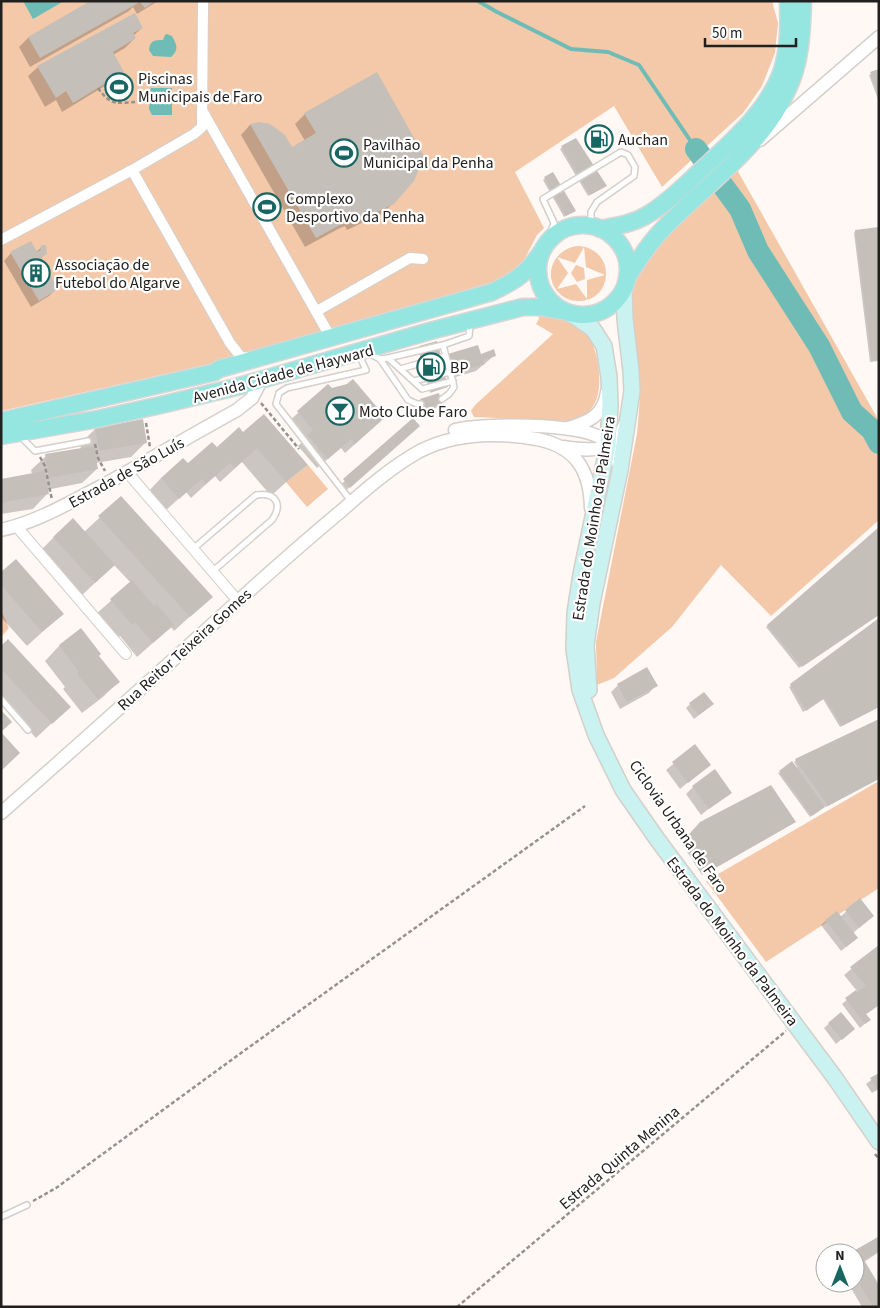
<svg xmlns="http://www.w3.org/2000/svg" width="880" height="1308" viewBox="0 0 880 1308" font-family="'Source Sans 3',sans-serif">
<style>
.green{fill:#f3c9a9;fill-rule:evenodd}
.water{fill:#6fbcb7}
.shadow{fill:#0003}
.lines{fill:none;stroke-linecap:round;stroke-linejoin:round}
.stream{stroke:#6fbcb7;stroke-width:4}
.river{stroke:#6fbcb7;stroke-width:22}
.building{fill:#c5bfba}
.service-casing{stroke:#d5cfca;stroke-width:8}
.minor-casing{stroke:#d5cfca;stroke-width:12}
.tertiary-casing{stroke:#d5cfca;stroke-width:15}
.secondary-casing{stroke:#d5cfca;stroke-width:18}
.primary-casing{stroke:#d7d7d6;stroke-width:19}
.path{stroke:#96918e;stroke-width:2.5;stroke-dasharray:4 2.5;stroke-linecap:butt}
.service{stroke:#fff;stroke-width:5}
.minor{stroke:#fff;stroke-width:10}
.tertiary{stroke:#fff;stroke-width:12}
.secondary{stroke:#caf2f0;stroke-width:15}
.primary{stroke:#95e5e1;stroke-width:16}
.labels{text-anchor:middle;stroke-width:4.5;stroke-linejoin:round;paint-order:stroke}
.poi-label{font-size:16px;fill:#22201e;stroke:#fff;text-anchor:start}
.street-label{font-size:16px;fill:#22201e;stroke:#fff}
</style>
<rect width="100%" height="100%" fill="#fff8f4"/>
<!-- green -->
<path class="green" d="M1 1H772L778 23 775 53 762 86 743 113 662 187 614 106 515 172 544 228 537 235 522 264 500 280 218 362 1 411Z
M736 168 879 421V520L771 616 721 565 672 627 614 678 597 685 596 642 637 434C639 413 641 393 639 373 637 349 629 324 631 301 635 252 702 200 736 168Z
M577 246C616 247 615 301 578 301 571 301 563 298 558 292 542 274 555 249 577 246ZM584 247 586 267 605 275 587 280V299L576 284 557 289 568 273 557 257 575 263Z
M576 265 584 268 585 279 577 282 571 273Z
M538 313C555 316 571 317 584 330 599 345 606 393 591 409 585 417 577 419 568 421L474 417 471 411 475 405 553 334 536 324 539 319Z
M308 465 328 489 307 507 286 482Z
M1 610 9 628 1 637Z
M879 781V888L766 962 706 881Z"/>
<!-- water -->
<path class="water" d="M23 1H64L33 19Z
M167 34 172 36C176 44 180 49 171 57L153 56 149 50C150 40 155 40 163 40L165 35Z
M151 88H172V115H152L149 109C150 98 151 106 148 95Z"/>
<!-- shadow -->
<path class="shadow" d="M93 1H158L137 14 133 7 129 11 30 67 19 47 28 38Z
M142 28 133 36 135 38 125 48 113 55 123 72 113 81 62 112 56 100 45 107 28 76 38 67Z
M879 71V102L869 75Z
M305 114 421 161 393 203 383 213 347 230 345 226 338 229 305 247 241 135 250 125 259 123 291 148 305 141 295 124Z
M576 139 603 188 588 196 560 149Z
M553 173 573 212 564 217 543 180Z
M879 228V361L870 362 854 233 856 231Z
M31 242 36 252 43 246 45 254 40 259 56 289 49 296 31 307 4 261 11 253Z
M420 347 440 357 495 355 476 371 452 378 448 368 442 369 447 387 430 393 418 349Z
M328 386 381 421 345 453 341 448 317 468 298 446 304 440 288 422Z
M421 400 440 403 433 411 416 415 413 407Z
M413 420 411 433 342 494 337 488Z
M95 429 146 442 131 457 96 463 97 469 82 483 46 490 47 494 33 509 1 514V480L32 474 31 470 46 456 81 449 80 444Z
M243 434 306 464 271 496 242 462 220 482 215 476 191 498 186 492 164 512 147 493 161 478Z
M121 498 196 611 174 631 171 627 137 657 120 636 117 638 96 614 131 583 114 565 80 597 39 552 54 537 84 532Z
M879 529V614L799 668 766 627Z
M1 573 62 614 27 646 1 617Z
M879 619V707L840 727 823 699 803 712 789 687Z
M80 630 98 656 118 682 103 697 82 713 63 689 65 687 45 661 59 646Z
M1 647 54 721 36 738 1 700Z
M618 685H656L649 693 620 709 611 692Z
M690 704 707 709 694 719 686 708Z
M879 720V778L826 807 824 806 810 817 778 773 797 767 794 762 796 760Z
M695 746 709 765 680 789 666 770Z
M693 787 730 792 701 815 686 794Z
M701 823H793L702 875 682 844Z
M859 900 868 920 853 933 851 943 841 951 821 925 826 921 840 917Z
M879 946V1005L865 1015 869 1020 860 1028 842 1004 857 991 844 975Z
M841 1013 849 1033 836 1044 824 1028Z
M879 1074V1089L872 1093 866 1084Z
M877 1239 879 1252 864 1262 879 1307H862L848 1283H855V1253H853Z"/>
<g class="lines">
<!-- stream -->
<path class="stream" d="M478 1 497 12 571 49 608 52 639 65 696 149"/>
<!-- river -->
<path class="river" d="M696 149 740 209 758 251 819 346 852 412 872 430 879 443"/>
</g>
<!-- building -->
<path class="building" d="M90 1H155L145 8 140 2 40 58 28 37Z
M135 13 143 28 133 33 136 38 113 52 124 72 73 103 66 91 56 98 37 66Z
M879 69V95L870 72Z
M377 72 426 159 422 161 414 181 394 204 357 221 355 217 349 220 316 238 250 124 259 122 270 124 285 135 292 147 316 133 304 113Z
M576 138 607 186 590 195 561 146Z
M553 172 576 211 566 216 544 177Z
M879 227V360L872 361 855 230Z
M31 241 37 252 41 250 40 247 42 245H46L47 254 41 257 58 289 39 301 10 252Z
M437 341 441 356 478 345 481 354 494 349 496 356 483 360 485 364 459 372 456 365 443 368 448 387 431 392 419 346Z
M353 379 382 413 383 419 355 444 351 439 328 459 307 435 313 430 297 411 328 384 332 388 347 384Z
M439 393 442 404 423 409 420 399Z
M264 414 308 465 286 482 257 448 235 468 230 463 206 484 202 479 179 499 161 478 183 458 188 463 212 442 217 447 239 427 243 432Z
M413 418 420 426 350 488 343 479Z
M143 419 147 443 99 451 95 428Z
M94 446 98 469 49 478 45 454Z
M44 471 49 494 1 503V479Z
M121 496 213 597 190 617 98 516Z
M73 518 115 565 95 583 53 537Z
M879 527V615L802 667 767 625Z
M16 559 64 614 42 632 1 585V572Z
M132 580 154 606 157 604 174 625 153 643 135 622 132 625 110 599Z
M879 618V707L842 726 825 698 806 711 790 684Z
M81 628 101 654 99 656 120 682 98 699 77 674 79 672 59 645Z
M8 639 71 707 52 724 1 669V646Z
M647 667 658 686 627 702 617 684Z
M704 692 714 704 699 715 689 703Z
M1 710 12 722 1 732Z
M879 719V779L828 806 795 759Z
M1 732 20 753 1 771Z
M695 744 711 765 688 783 672 762Z
M792 761 825 807 812 816 779 771Z
M715 769 732 793 709 809 692 786Z
M771 785 796 822 705 874 683 841 700 822Z
M860 898 874 916 859 928 845 910Z
M837 911 858 938 846 947 825 920Z
M879 945V1005L866 1014 871 1020 865 1024 845 998 856 990 857 992 866 986 850 967Z
M841 1012 855 1029 842 1040 828 1023Z
M879 1073V1089H877L870 1078Z
M878 1237 879 1251 864 1260 879 1285V1307H873L855 1276V1253H850Z"/>
<g class="lines">
<!-- service casing -->
<g class="service-casing">
<path id="service" d="M546 245 554 223 543 199 621 152 628 155 635 167 634 176 597 202 591 212V226
M368 353 380 359 388 358 443 345 469 336 470 325
M388 358 422 389 453 381
M380 359 408 400 417 404H421
M400 369 446 356
M414 381 450 372
M442 399 449 394 454 387 443 345
M21 437 35 451 88 441
M351 501 276 404 279 393 287 388 366 370 359 355
M193 549 256 495C276 492 283 504 272 520L213 571
M1 699 28 730
M1 1217 27 1205"/>
</g>
<!-- minor casing -->
<g class="minor-casing">
<path id="minor" d="M203 1 202 127 194 134 132 170 230 343 241 357 252 358
M203 112 331 338
M1 240 132 170
M317 311 410 258 423 259
M127 472 238 601
M17 527 126 654"/>
</g>
<!-- tertiary casing -->
<g class="tertiary-casing">
<path id="tertiary" d="M760 140 879 37
M568 428C589 422 604 415 607 392
M455 430C483 423 577 423 601 438 611 444 618 459 620 470
M563 447C590 451 613 454 625 424
M1 530C36 522 65 505 96 489 144 463 190 436 237 410L252 398 262 379
M1 813C88 737 173 660 258 583 285 559 312 535 340 512 365 490 391 467 420 451 457 432 497 432 537 439 576 447 590 470 591 508"/>
</g>
<!-- secondary casing -->
<g class="secondary-casing">
<path id="secondary" d="M570 313 593 329 604 346 609 377 610 405 608 445 581 574 575 613 574 649 580 690 596 735 623 790 657 839 835 1078 879 1142
M589 690 586 645 592 603 620 470 632 391 631 371 625 319 624 289"/>
</g>
<!-- primary casing -->
<g class="primary-casing">
<path id="primary" d="M538 270a45 45 0 1 1 90 0a45 45 0 1 1-90 0Z
M600 229C616 226 632 224 647 215 666 204 683 187 699 172 730 143 766 113 781 73 789 50 789 25 788 1
M627 278C638 261 648 244 663 229 706 184 760 149 787 91 801 63 802 32 803 1
M1 421 215 372 219 369 492 292C517 280 526 274 542 251
M1 436 98 419 165 404 236 387 430 331 523 307H540L563 311"/>
</g>
<!-- path -->
<path class="path" d="M98 88C112 108 118 102 140 102
M261 403 299 449
M146 423 150 447
M95 444 98 458 105 471
M40 457 45 466 52 500
M875 1154 879 1159
M33 1201 56 1188 241 1053 585 806
M457 1307 786 1031"/>
<!-- service -->
<use href="#service" class="service"/>
<!-- minor -->
<use href="#minor" class="minor"/>
<!-- tertiary -->
<use href="#tertiary" class="tertiary"/>
<!-- secondary -->
<use href="#secondary" class="secondary"/>
<!-- primary -->
<use href="#primary" class="primary"/>
</g>
<!-- icons -->
<defs>
<g id="stadium-ring" transform="scale(1.4375)"><circle r="9.5" fill="#fff" stroke="#186662" stroke-width="1.5"/><path d="M0-5a6.5 5 0 1 0 0 10a6.5 5 0 1 0 0-10ZM-3.5-1.8h7v3.6h-7Z" fill="#186662"/></g>
<g id="fuel-ring" transform="scale(1.4375)"><circle r="9.5" fill="#fff" stroke="#186662" stroke-width="1.5"/><path d="M-5.5-6h7V0h2V4h1.3V-2.5L3-4.5l.8-.8L6-3V5H2.5V1h-1V6h-7ZM-4.2-4.7v3.2H.2V-4.7Z" fill="#186662"/></g>
<g id="building-ring" transform="scale(1.4375)"><circle r="9.5" fill="#fff" stroke="#186662" stroke-width="1.5"/><path d="M-4-6H4V6H1V3H-1V6H-4ZM-2.5-4.3h1.7v1.8h-1.7ZM.8-4.3h1.7v1.8H.8ZM-2.5-1h1.7V.8h-1.7ZM.8-1h1.7V.8H.8Z" fill="#186662"/></g>
<g id="bar-ring" transform="scale(1.4375)"><circle r="9.5" fill="#fff" stroke="#186662" stroke-width="1.5"/><path d="M-6-5H6L.8 .8V4.5H3.5V6h-7V4.5H-.8V.8Z" fill="#186662"/></g>
</defs>
<g fill-rule="evenodd">
<use href="#stadium-ring" x="119" y="87"/>
<use href="#fuel-ring" x="599" y="139"/>
<use href="#stadium-ring" x="344" y="153"/>
<use href="#stadium-ring" x="267" y="207"/>
<use href="#building-ring" x="36" y="273"/>
<use href="#fuel-ring" x="431" y="367"/>
<use href="#bar-ring" x="340" y="411"/>
</g>
<g class="labels">
<!-- poi labels -->
<g class="poi-label">
<text x="138" y="84">Piscinas<tspan x="138" dy="18">Municipais de Faro</tspan></text>
<text x="618" y="145">Auchan</text>
<text x="363" y="150">Pavilhão<tspan x="363" dy="18">Municipal da Penha</tspan></text>
<text x="286" y="204">Complexo<tspan x="286" dy="18">Desportivo da Penha</tspan></text>
<text x="55" y="270">Associação de<tspan x="55" dy="18">Futebol do Algarve</tspan></text>
<text x="450" y="373">BP</text>
<text x="359" y="417">Moto Clube Faro</text>
</g>
<!-- street labels -->
<g class="street-label">
<text transform="translate(283 373) rotate(-15)" y="6">Avenida Cidade de Hayward</text>
<text transform="translate(126 472) rotate(-29)" y="6">Estrada de São Luís</text>
<text transform="translate(593 518) rotate(-81)" y="6">Estrada do Moinho da Palmeira</text>
<text transform="translate(184 649) rotate(-42)" y="6">Rua Reitor Teixeira Gomes</text>
<text transform="translate(679 826) rotate(55)" y="6">Ciclovia Urbana de Faro</text>
<text transform="translate(733 941) rotate(53)" y="6">Estrada do Moinho da Palmeira</text>
<text transform="translate(619 1157) rotate(-40)" y="6">Estrada Quinta Menina</text>
</g>
</g>
<!-- border -->
<rect width="880" height="1308" fill="none" stroke="#22201e" stroke-width="5"/>
<!-- north arrow -->
<g transform="translate(840 1268)"><circle r="24" fill="#ffffff" stroke="#a7a6a5"/>
<path d="M0-4L9 19L0 12L-9 19Z" fill="#186662"/>
<text y="-8" font-size="14" font-weight="bold" text-anchor="middle" fill="#22201e">N</text>
</g>
<!-- scale -->
<path d="M705 38v8h91v-8" fill="none" stroke="#22201e" stroke-width="2.5"/>
<text x="712" y="38" font-size="15" fill="#22201e" stroke="#ffffff" stroke-width="4" paint-order="stroke">50 m</text>
</svg>
